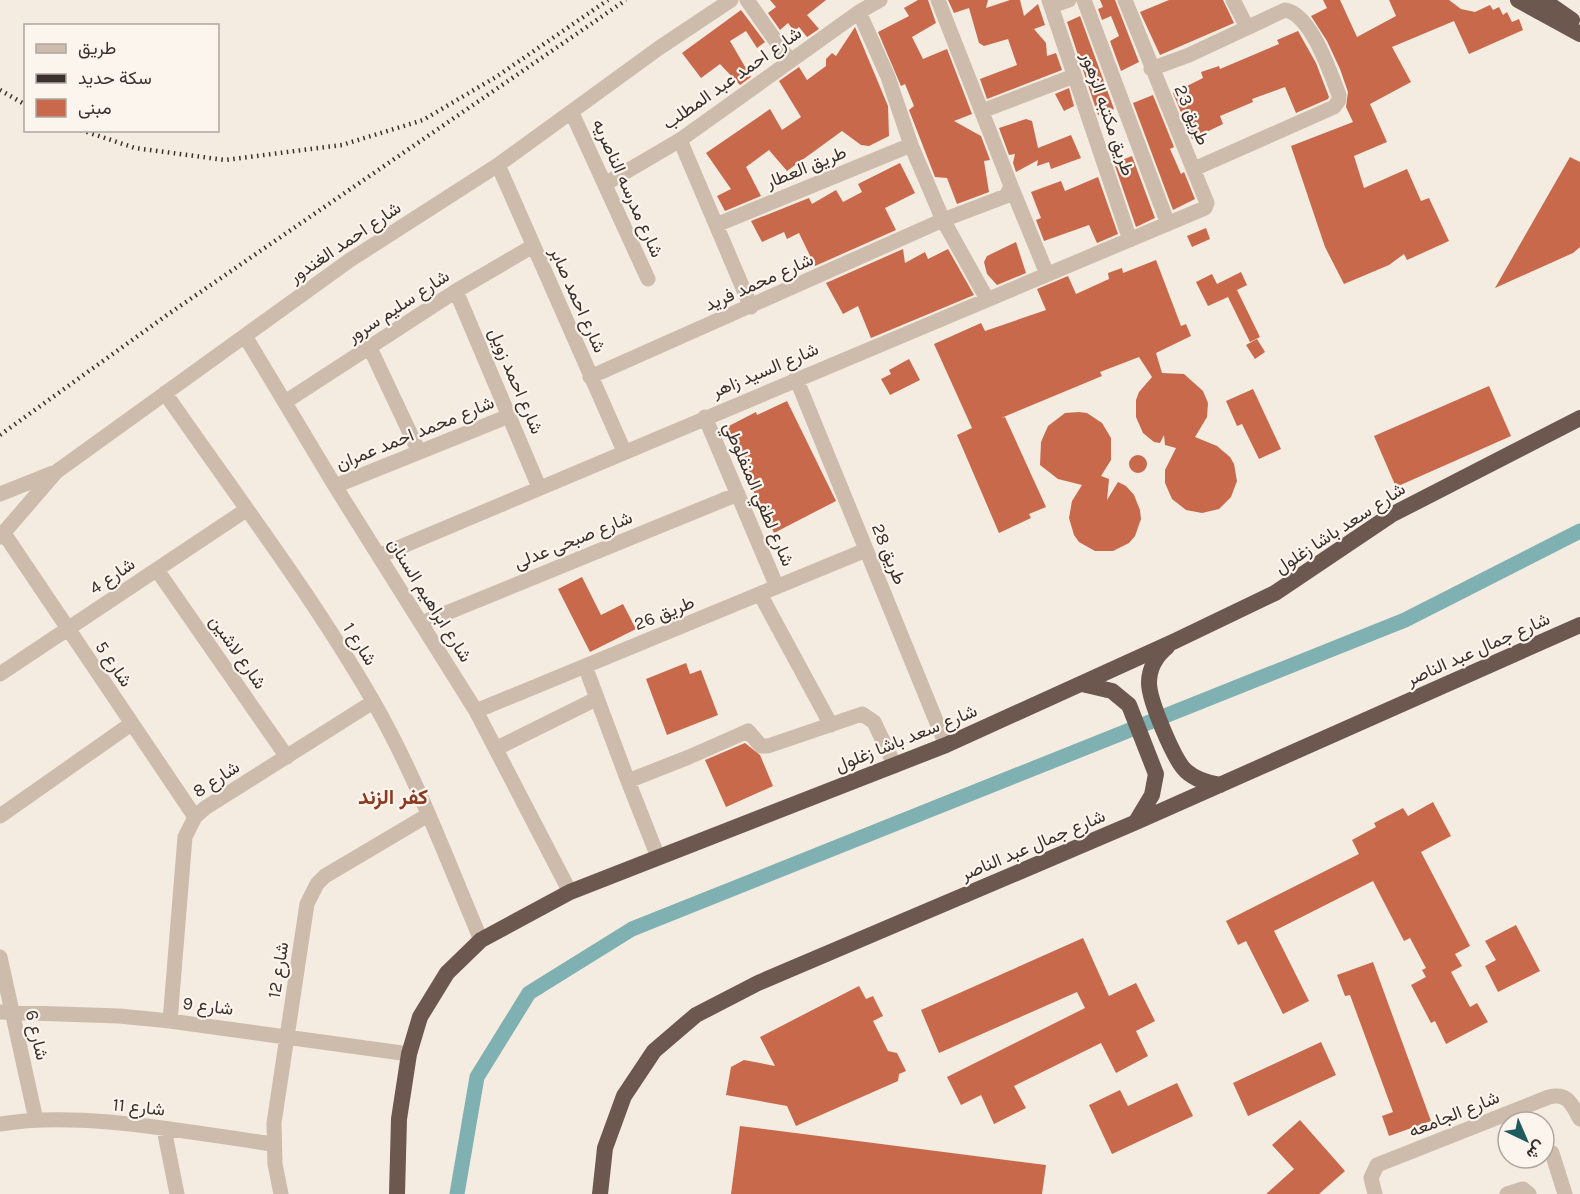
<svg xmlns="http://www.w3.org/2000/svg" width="1580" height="1194" viewBox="0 0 1580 1194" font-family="Karla,Vazirmatn,sans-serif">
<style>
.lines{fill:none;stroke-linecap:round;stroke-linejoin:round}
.canal{stroke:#7fb0b2;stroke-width:15}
.building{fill:#c8694b}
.minor{stroke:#cdbbac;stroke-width:15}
.trunk{stroke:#6c584f;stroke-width:16}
.rail{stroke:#3b302b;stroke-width:4.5;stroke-dasharray:1.5 4.5;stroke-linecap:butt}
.labels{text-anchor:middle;stroke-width:4.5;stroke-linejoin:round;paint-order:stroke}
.street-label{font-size:18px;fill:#3b302b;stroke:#fbf5ee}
.quarter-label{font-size:21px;font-weight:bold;fill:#8c3b22;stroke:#fbf5ee}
</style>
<rect width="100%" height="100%" fill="#f4ebe1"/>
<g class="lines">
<!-- canal -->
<path class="canal" d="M457 1194 477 1077 529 993 632 929 1405 620 1580 531"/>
</g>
<!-- building -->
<path class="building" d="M770 0H826L807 15 819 29 807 37 799 27 794 31 788 23 780 30 768 13 776 7Z
M918 0H928L936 23 912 37 923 59 947 49 972 114 954 121 981 136 990 160 984 161 989 192 957 204 947 178 935 177 909 110 914 106 905 84 901 86 878 32 909 16 904 8Z
M948 0H988L986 8 1010 0H1020L1024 16 1038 4 1045 25 1034 29 1046 43 1047 56 1056 53 1062 70 987 99 980 79 1017 65 1008 39 984 46 979 43 969 8 954 13Z
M1100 0H1115L1139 62 1121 71 1110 41 1119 36 1111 16 1102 20 1098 9 1103 7Z
M1169 0H1223L1234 23 1160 55 1140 12Z
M1323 0H1340L1357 37 1396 16 1389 0H1449L1461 9 1475 12 1490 5 1493 10 1499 7 1503 15 1507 12 1512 22 1519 19 1523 30 1469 54 1454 21 1392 47 1411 82 1370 104 1387 142 1354 156 1364 188 1407 169 1421 201 1429 198 1449 241 1407 260 1404 254 1389 265 1344 284 1325 247 1291 146 1353 122 1346 107 1348 92 1340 69 1327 41 1311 16 1327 8Z
M741 10 765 42 757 48 746 31 730 41 751 77 740 85 720 64 701 78 682 53Z
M1080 16 1114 109 1098 115 1067 22Z
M855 27 888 106 889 136 869 146 861 145 842 131 787 171 769 150 746 167 761 196 725 211 717 196 731 189 706 153 770 109 782 130 801 117 779 81 799 67 807 80 826 66V59L832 53 836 56Z
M1298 31 1316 63 1329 97 1328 99 1296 113 1285 87 1252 99 1253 102 1220 116 1223 124 1192 139 1173 93 1203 78 1201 72 1219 66 1220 69 1279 44 1277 40Z
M1069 88 1074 106 1064 111 1055 94Z
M1153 95 1174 147 1170 149 1181 174 1184 172 1195 199 1173 210 1133 103Z
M1026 119 1032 121 1038 148 1071 135 1081 158 1051 169 1049 162 1037 166 1038 160 1016 172 1013 163 1015 154 1009 155 999 128Z
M1132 156 1155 218 1136 227 1114 163Z
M1570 157 1580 162V247L1573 253 1495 288Z
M900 163 915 193 885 208 896 230 815 266 799 233 787 239 784 232 762 242 751 221 809 198 812 204 836 190 843 202 862 192 858 184Z
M1098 177 1118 234 1097 243 1089 225 1044 241 1036 220 1041 218 1031 192 1061 181 1065 191Z
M1206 228 1210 239 1192 247 1187 236Z
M1016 242 1026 273 997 285 987 274 984 262 987 256Z
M903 249 905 263 925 252 928 259 948 249 974 295 871 338 858 306 843 314 826 283Z
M1156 260 1181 326 1186 324 1191 336 1156 353 1162 373 1184 374 1203 391 1208 403 1207 417 1195 437 1217 446 1230 457 1234 464 1237 481 1231 497 1219 509 1202 513 1186 510 1172 499 1165 483V470L1176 448 1165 445 1164 435 1160 443 1154 442 1143 433 1136 417V400L1139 392 1152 377 1139 357 1100 372 1102 376 1001 418 1005 417 1046 507 1029 514 1031 518 999 533 957 435 972 428 934 344 981 323 985 331 1046 310 1037 289 1068 276 1076 294 1109 279 1108 273 1122 268 1123 273Z
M1241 272 1247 285 1237 290 1260 337 1250 342 1228 297 1208 306 1196 282 1212 274 1217 284Z
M1257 339 1265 352 1255 359 1246 345Z
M909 359 920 380 890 395 881 379 891 374 889 370Z
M1489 386 1511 436 1396 487 1374 436Z
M1253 389 1281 449 1259 459 1242 424 1237 426 1226 401Z
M787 401 836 501 774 533 723 429 756 412 757 415Z
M1079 412 1087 413 1102 423 1111 438V460L1101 476 1109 479 1107 500 1118 482 1126 486 1134 495 1140 510 1141 519 1135 536 1129 543 1113 551H1095L1079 542 1074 535 1069 518 1072 501 1082 485 1058 479 1040 465 1041 442 1048 426 1065 413Z
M1129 464a9 9 0 1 1 18 0a9 9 0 1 1-18 0Z
M582 577 601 615 623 604 636 629 590 652 558 589Z
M686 663 690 674 701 670 718 715 667 735 646 679Z
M745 743 760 755 773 786 726 807 705 760Z
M1433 802 1451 836 1421 852 1470 946 1455 954 1462 966 1451 972 1470 1007 1477 1003 1488 1022 1446 1044 1435 1021 1431 1023 1411 985 1426 977 1422 970 1426 968 1410 938 1404 941 1373 881 1274 931 1309 1001 1283 1014 1246 941 1238 945 1226 921 1359 854 1352 840 1376 827 1374 823 1403 808 1408 816Z
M1516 925 1540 971 1498 992 1485 966 1496 960 1485 941Z
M1083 938 1109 996 1136 983 1155 1021 1136 1031 1148 1056 1116 1073 1101 1043 1014 1086 1026 1108 994 1124 981 1095 961 1105 947 1077 1085 1008 1077 992 939 1053 921 1010Z
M1373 962 1431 1121 1389 1136 1382 1116 1393 1112 1350 995 1345 996 1337 975Z
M859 986 866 999 873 996 883 1016 873 1021 888 1051 897 1053 906 1071 899 1074 898 1081 796 1126 787 1106 726 1095 731 1067 744 1060 775 1066 760 1037Z
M1321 1042 1336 1075 1248 1116 1233 1083Z
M1177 1083 1193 1116 1112 1154 1089 1105 1120 1090 1128 1106Z
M1300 1120 1345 1171 1319 1194H1266L1294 1169 1272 1145Z
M740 1126 1046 1165 1042 1194H731Z"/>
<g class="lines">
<!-- minor -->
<path class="minor" d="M747 0 790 61
M1049 0 1130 240
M1084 0 1168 224
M1233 0 1247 27
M1052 6 1069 0
M859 12 888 77 911 145 943 220 987 299
M1151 69 1189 55 1285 10C1311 14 1330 72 1339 95V100L1334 107 1194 169
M982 111 1074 76
M572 113 648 279
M680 140 751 307
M498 165 624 451
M605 184 680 140 859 12 880 0
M1011 186 1047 274
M716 225 911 145
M456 291 539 487
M245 336 335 486 476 711 570 892
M370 348 419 452
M590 377 943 220 1006 196 1011 186 938 0
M796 378 946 745
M165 393C234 493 312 595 373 701 416 776 447 860 481 940
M285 402 456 291 533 246
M705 417 777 587
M335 486 509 416
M0 494 53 473
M3 532 195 817
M0 537 56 472 350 260 498 165 659 48 731 0
M379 556 1205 208 1207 203 1125 0
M157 570 287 757
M760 594 831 725
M422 623 738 494
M585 666 628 781 689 757 748 731 761 746H768L862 714 874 722 895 766
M0 674 246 510
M476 711 866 550
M497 748 596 699
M628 781 658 857
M0 816 131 724
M0 957 36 1120
M0 1012 119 1016 170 1021 409 1054
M170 1021 185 837 195 817 205 808 373 702
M0 1124C81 1110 191 1133 273 1144
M164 1129 177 1194
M1544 1152 1552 1153 1565 1194
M281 1194 275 1164 274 1123 307 904 317 884 325 876 428 815
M1375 1194 1371 1178 1377 1165 1549 1097C1568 1092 1572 1105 1580 1119
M1507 1194 1523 1189 1529 1194"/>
<!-- trunk -->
<path class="trunk" d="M1518 0 1580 34
M1543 0 1572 20
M1167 647C1156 656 1149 669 1149 683 1149 700 1174 760 1186 771 1196 780 1207 783 1220 785
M1082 684 1112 691 1129 705 1156 774 1152 795 1137 820
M397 1194 399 1119 409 1054 420 1017 447 973 481 940 570 892 946 745 1175 641 1275 593 1391 515 1580 418
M600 1194 605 1148 624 1096 654 1051 696 1015 758 983 1134 823 1580 625"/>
<!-- rail -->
<path class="rail" d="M0 90 26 105
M81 130 135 148 225 160 342 145 423 120 496 77 608 0
M0 435 167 315 626 0"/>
</g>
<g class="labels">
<!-- street labels -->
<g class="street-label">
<text transform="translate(732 78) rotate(-35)" y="6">شارع احمد عبد المطلب</text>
<text transform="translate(1108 114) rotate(71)" y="6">طريق مكتبه الزهور</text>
<text transform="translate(1192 115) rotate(67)" y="6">طريق 23</text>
<text transform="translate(806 167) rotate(-22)" y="6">طريق العطار</text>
<text transform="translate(628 188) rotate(66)" y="6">شارع مدرسه الناصريه</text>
<text transform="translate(345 242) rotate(-34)" y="6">شارع احمد الغندور</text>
<text transform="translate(759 282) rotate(-24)" y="6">شارع محمد فريد</text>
<text transform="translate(578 300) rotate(66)" y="6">شارع احمد صابر</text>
<text transform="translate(398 306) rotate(-33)" y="6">شارع سليم سرور</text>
<text transform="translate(765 370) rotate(-23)" y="6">شارع السيد زاهر</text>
<text transform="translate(516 381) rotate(67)" y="6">شارع احمد زويل</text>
<text transform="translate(415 433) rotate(-22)" y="6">شارع محمد احمد عمران</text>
<text transform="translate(759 494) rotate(67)" y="6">شارع لطفي المنفلوطي</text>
<text transform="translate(1340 528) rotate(-33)" y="6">شارع سعد باشا زغلول</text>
<text transform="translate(573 540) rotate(-22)" y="6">شارع صبحى عدلى</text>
<text transform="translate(889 554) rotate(68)" y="6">طريق 28</text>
<text transform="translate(112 576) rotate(-34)" y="6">شارع 4</text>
<text transform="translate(430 600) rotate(58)" y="6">شارع ابراهيم السنان</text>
<text transform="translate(664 613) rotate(-22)" y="6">طريق 26</text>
<text transform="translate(360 644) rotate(58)" y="6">شارع 1</text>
<text transform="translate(1478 649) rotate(-24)" y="6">شارع جمال عبد الناصر</text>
<text transform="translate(238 652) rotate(55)" y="6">شارع لاشين</text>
<text transform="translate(114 664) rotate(56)" y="6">شارع 5</text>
<text transform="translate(906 738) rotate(-22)" y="6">شارع سعد باشا زغلول</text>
<text transform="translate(216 779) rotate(-33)" y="6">شارع 8</text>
<text transform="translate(1033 845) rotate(-23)" y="6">شارع جمال عبد الناصر</text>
<text transform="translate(278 970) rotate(-81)" y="6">شارع 12</text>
<text transform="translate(208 1006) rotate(7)" y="6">شارع 9</text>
<text transform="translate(37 1035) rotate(77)" y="6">شارع 6</text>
<text transform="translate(139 1107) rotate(6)" y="6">شارع 11</text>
<text transform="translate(1454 1114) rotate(-22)" y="6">شارع الجامعه</text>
</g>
<!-- quarter labels -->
<g class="quarter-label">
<text x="393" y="804">كفر الزند</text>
</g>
</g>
<!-- legend -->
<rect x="24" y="24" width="195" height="108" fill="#fbf5ee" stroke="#aea6a0" stroke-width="1.5"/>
<rect x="36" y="44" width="30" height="9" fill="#cdbbac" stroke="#aea6a0" stroke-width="1.5"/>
<text x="78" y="54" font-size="18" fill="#3b302b">طريق</text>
<rect x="36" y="74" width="30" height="9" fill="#3b302b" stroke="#aea6a0" stroke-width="1.5"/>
<text x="78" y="84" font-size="18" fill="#3b302b">سكة حديد</text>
<rect x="36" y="99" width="30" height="18" fill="#c8694b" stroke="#aea6a0" stroke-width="1.5"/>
<text x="78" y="114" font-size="18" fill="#3b302b">مبنى</text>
<!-- north arrow -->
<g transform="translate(1526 1140) rotate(136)"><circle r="28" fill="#fbf5ee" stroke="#aea6a0" stroke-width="1.5"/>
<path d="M0-4.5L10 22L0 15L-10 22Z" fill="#1f5a5e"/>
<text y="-9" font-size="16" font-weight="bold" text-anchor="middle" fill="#3b302b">ش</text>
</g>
</svg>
